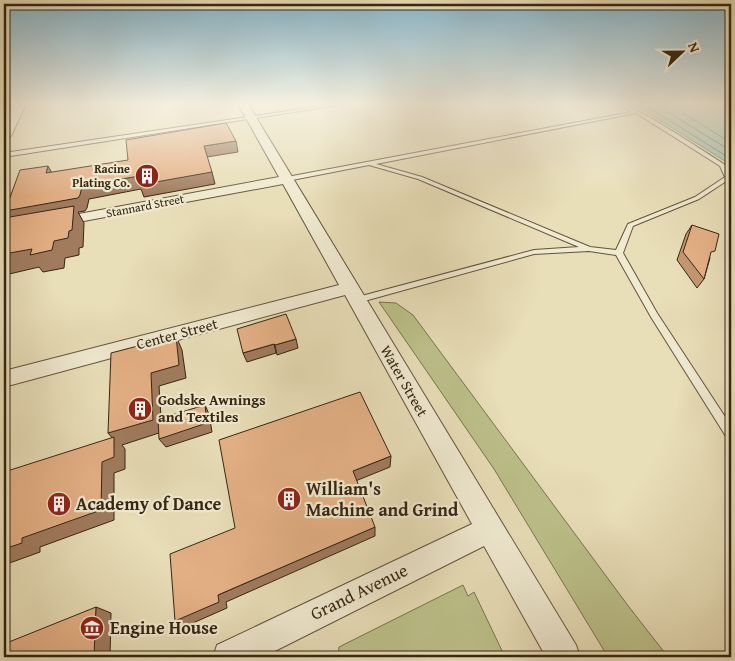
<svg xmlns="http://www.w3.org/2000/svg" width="735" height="661" viewBox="0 0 735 661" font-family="'Gentium Book Plus',serif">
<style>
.green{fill:#bcc08a;stroke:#78734e}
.water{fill:#98bda8;stroke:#70816c}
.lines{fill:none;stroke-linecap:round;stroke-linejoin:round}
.shore{stroke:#66725d;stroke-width:1}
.service-casing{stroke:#62543c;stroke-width:2}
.minor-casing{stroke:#62543c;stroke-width:2}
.tertiary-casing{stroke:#62543c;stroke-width:2}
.service{fill:#f0ead1;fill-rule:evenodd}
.minor{fill:#f0ead1;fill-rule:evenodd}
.tertiary{fill:#f0ead1;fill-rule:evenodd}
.wall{fill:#c49773;stroke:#352612}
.shaded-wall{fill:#a07b5e;stroke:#352612}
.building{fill:#e4b086;stroke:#352612}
.labels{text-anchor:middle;stroke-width:4.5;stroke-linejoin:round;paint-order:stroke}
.far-poi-label{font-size:12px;font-weight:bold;fill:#352612;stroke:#f0ead1;text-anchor:end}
.far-street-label{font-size:12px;fill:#352612;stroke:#f0ead1}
.street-label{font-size:15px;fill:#352612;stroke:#f0ead1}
.poi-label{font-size:15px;font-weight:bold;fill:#352612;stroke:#f0ead1;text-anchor:start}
.near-poi-label{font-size:18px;font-weight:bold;fill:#352612;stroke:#f0ead1;text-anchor:start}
.near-street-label{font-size:18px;fill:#352612;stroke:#f0ead1}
</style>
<rect width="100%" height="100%" fill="#e8deb8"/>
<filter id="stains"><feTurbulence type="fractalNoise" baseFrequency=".004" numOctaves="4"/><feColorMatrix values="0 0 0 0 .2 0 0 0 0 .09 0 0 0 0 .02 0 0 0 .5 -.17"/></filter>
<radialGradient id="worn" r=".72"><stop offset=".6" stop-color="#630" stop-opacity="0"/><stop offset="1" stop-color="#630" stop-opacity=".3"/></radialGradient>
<!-- green -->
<path class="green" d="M379 302 396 303 413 315 629 607 668 657H608L494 469Z
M463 585 468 596 474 592 505 657H338L339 647Z"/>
<!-- water -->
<path class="water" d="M629 104H731V165L642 109Z"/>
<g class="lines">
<!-- shore -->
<path class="shore" d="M643 104 731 159
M655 104 731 151
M669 104 731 143"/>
<!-- service casing -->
<g class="service-casing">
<path id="service" d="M336 104H345L4 157V153Z
M618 104C633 103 706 153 724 164L731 178 699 199 633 226 623 253 657 313 731 426V440L727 438 651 317 616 255 589 251 534 254 357 303 354 302 353 300 354 298 534 250 579 247 418 179 369 165 287 181 284 179 287 177 632 112ZM636 113 720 166 725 177 695 197 628 224 616 250 590 247 422 177 376 164Z"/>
</g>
<!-- minor casing -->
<g class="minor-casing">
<path id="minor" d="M238 104H248L576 645 580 657H546L484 546 263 657H213L217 645 472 524 345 295 4 387V371L339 285 283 184 57 226 50 222 57 218 279 177Z"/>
</g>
<!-- tertiary casing -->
<g class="tertiary-casing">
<path id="tertiary" d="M14 104H26L11 136 4 140V124Z"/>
</g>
<!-- service -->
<use href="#service" class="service"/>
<!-- minor -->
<use href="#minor" class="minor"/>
<!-- tertiary -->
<use href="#tertiary" class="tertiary"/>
</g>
<!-- wall -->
<path class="wall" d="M692 225 710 258 704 279 697 288 677 260 686 234Z"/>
<!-- shaded-wall -->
<path class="shaded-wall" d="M236 141 238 152 207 157 204 146Z
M48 166 55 178 46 173Z
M212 172 215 184 144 197 141 189 89 199 87 208 85 211 78 212 84 223 83 247 79 248V255L65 258 64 268 43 272 39 267 5 275 4 273V254L15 224 5 211 82 186 139 176Z
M176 336 182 350 186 378 159 386 162 432 122 445 125 449V469L114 473V520L40 547V552L4 565V549L22 538 102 462 114 440 108 433Z
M296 339 298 348 277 355 275 345Z
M274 344 276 353 247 362 243 353Z
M205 405 209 414 212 432 166 447 159 439Z
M391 456 390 467 353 482V471Z
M375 527V536L226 602 227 608 186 626 175 621 218 595Z
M96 607 111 613 110 657H92Z
M4 640 22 644 4 647Z"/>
<!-- building -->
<path class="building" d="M226 123 236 141 204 146 212 172 139 185V176L82 186 80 195 78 198 5 211 20 170 48 166 46 173 128 160 126 140Z
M74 206 72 230 69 231 68 238 54 241 52 250 30 255 32 249 4 254V218Z
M692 225 719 234 715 251 711 252 704 279 683 252Z
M286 314 296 339 275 345 274 344 243 353 237 329Z
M176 336 179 365 151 373 153 420 108 433 111 353Z
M360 392 391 456 353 471 375 527 218 595 219 602 175 621 170 554 235 528 219 440Z
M205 405 207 423 159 439 158 419Z
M114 437V457L102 462 101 510 22 538V543L4 549V472Z
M96 607 94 657H4V644Z"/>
<!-- sky -->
<linearGradient id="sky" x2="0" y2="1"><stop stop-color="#88b8ce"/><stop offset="0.53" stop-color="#f5f0df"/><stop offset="1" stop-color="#f5f0df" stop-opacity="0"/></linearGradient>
<rect width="735" height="196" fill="url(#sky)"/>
<!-- icons -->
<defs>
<g id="building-disc" transform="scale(1.25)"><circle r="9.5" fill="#8f2418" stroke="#f0ead1"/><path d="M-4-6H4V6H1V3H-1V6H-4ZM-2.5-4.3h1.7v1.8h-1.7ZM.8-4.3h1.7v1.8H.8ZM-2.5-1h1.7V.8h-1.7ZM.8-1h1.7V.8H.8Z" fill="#fff"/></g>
<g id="museum-disc" transform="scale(1.25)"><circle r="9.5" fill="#8f2418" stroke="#f0ead1"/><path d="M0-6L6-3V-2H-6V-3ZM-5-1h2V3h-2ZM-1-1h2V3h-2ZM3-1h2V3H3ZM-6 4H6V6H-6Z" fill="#fff"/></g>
</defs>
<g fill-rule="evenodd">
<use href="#building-disc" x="147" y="176"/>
<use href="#building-disc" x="140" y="409"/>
<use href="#building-disc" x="289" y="499"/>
<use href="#building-disc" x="59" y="504"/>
<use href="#museum-disc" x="92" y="628"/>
</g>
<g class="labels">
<!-- far-poi labels -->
<g class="far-poi-label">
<text x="130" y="173">Racine<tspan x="130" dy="14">Plating Co.</tspan></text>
</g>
<!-- far-street labels -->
<g class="far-street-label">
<text transform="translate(145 206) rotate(-11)" y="4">Stannard Street</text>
</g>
<!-- street labels -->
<g class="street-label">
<text transform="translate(177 334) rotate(-15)" y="5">Center Street</text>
<text transform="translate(404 381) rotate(60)" y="5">Water Street</text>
</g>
<!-- poi labels -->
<g class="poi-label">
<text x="158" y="405">Godske Awnings<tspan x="158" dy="17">and Textiles</tspan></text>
</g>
<!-- near-poi labels -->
<g class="near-poi-label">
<text x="306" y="495">William's<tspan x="306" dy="21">Machine and Grind</tspan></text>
<text x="76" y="510">Academy of Dance</text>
<text x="110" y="634">Engine House</text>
</g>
<!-- near-street labels -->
<g class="near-street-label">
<text transform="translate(359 592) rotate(-26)" y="6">Grand Avenue</text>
</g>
</g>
<!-- margin -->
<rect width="735" height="661" fill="none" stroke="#e8deb8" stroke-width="20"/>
<rect x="5" y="5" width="725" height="651" fill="none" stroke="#352612" stroke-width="2.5"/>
<rect x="10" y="10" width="715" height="641" fill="none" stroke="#352612"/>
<!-- north arrow -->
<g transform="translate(682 52) rotate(68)" stroke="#f0ead1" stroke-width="4" paint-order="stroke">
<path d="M0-4L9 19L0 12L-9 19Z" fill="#352612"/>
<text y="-8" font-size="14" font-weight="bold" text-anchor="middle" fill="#352612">N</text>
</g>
<rect width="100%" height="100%" filter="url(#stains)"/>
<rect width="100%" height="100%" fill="url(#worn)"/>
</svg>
